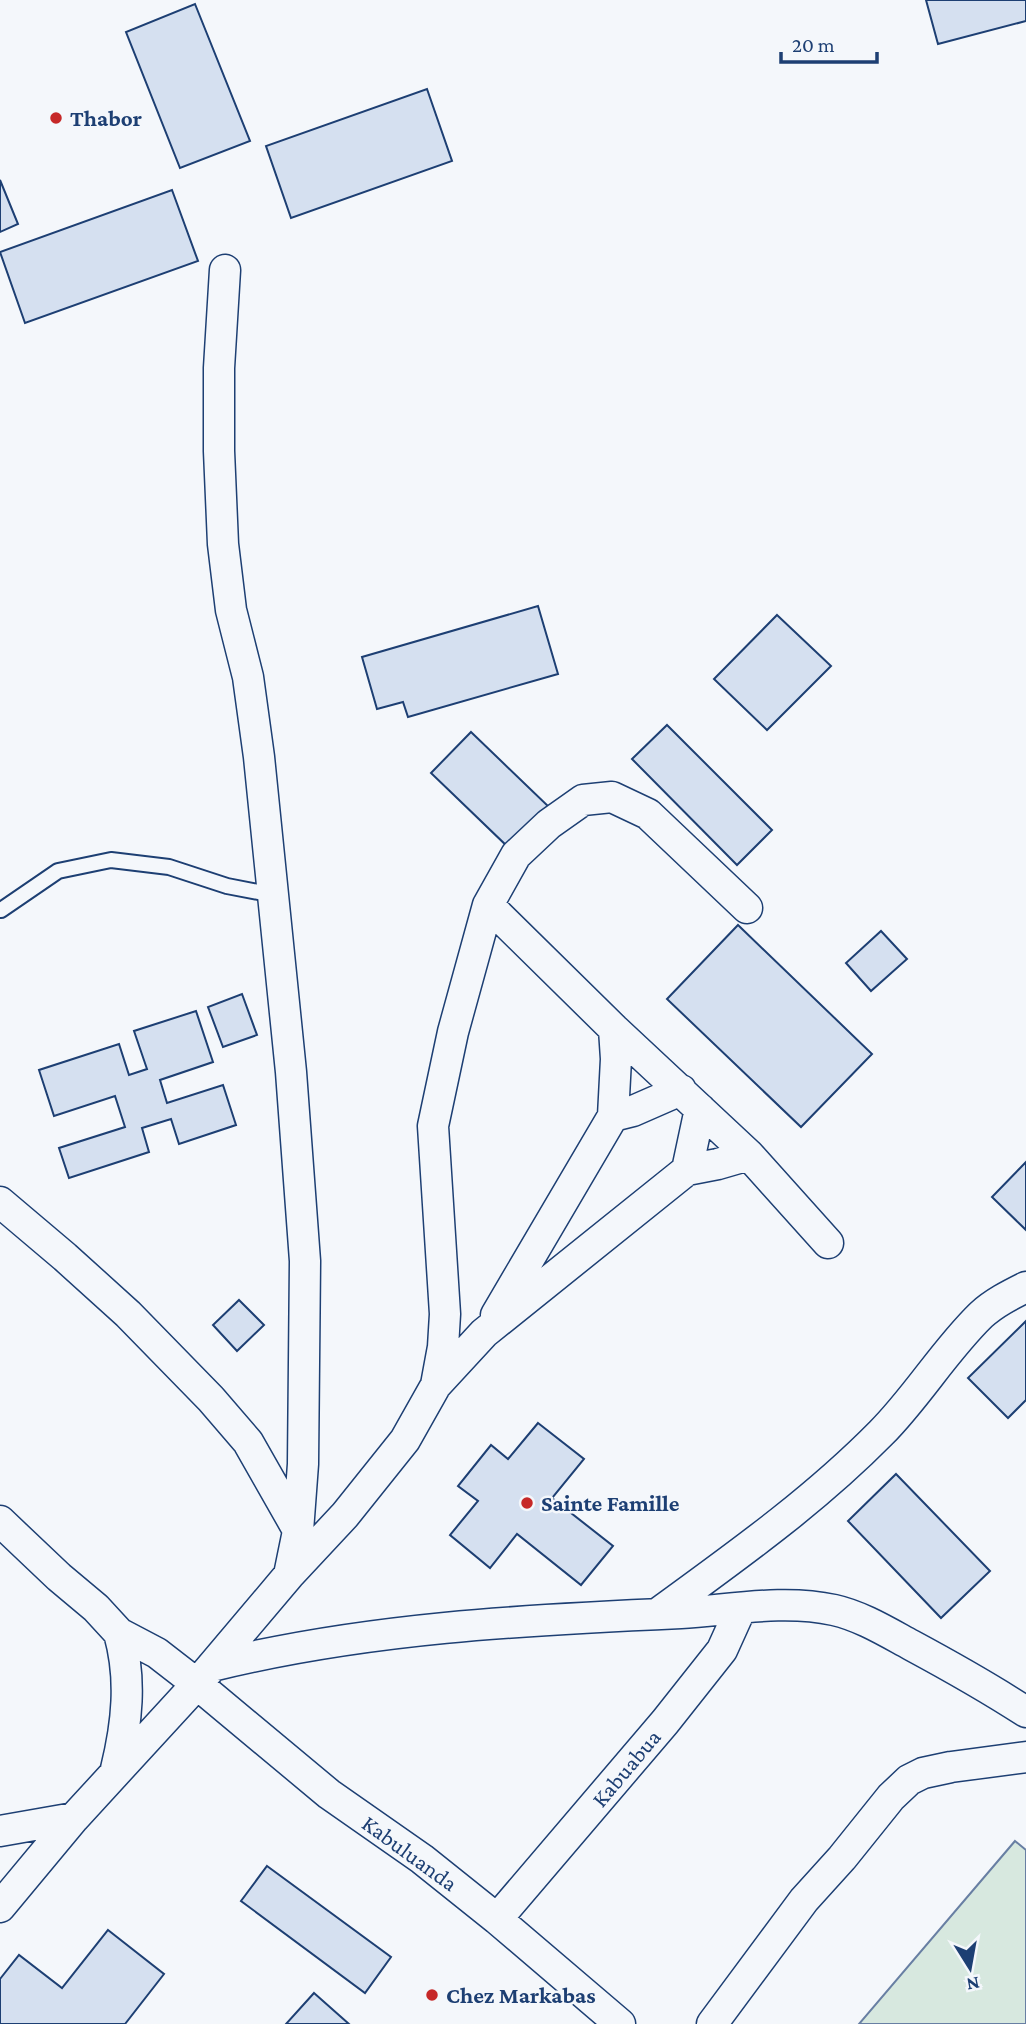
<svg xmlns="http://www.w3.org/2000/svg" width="1026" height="2024" viewBox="0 0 1026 2024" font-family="'Crimson Pro',serif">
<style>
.park{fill:#d7e8df;stroke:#687fa3;stroke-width:2}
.building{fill:#d5e0f0;stroke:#1d3f73;stroke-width:2}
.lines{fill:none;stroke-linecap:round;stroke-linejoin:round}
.lane-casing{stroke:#1d3f73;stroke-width:18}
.street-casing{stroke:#1d3f73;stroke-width:33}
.lane{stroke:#f4f7fb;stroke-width:14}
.street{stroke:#f4f7fb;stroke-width:30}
.poi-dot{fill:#c62828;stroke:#f4f7fb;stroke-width:2.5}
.labels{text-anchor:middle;stroke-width:5;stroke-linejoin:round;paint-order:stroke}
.poi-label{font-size:23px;font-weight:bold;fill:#1d3f73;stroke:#f4f7fb;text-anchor:start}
.street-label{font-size:23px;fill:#1d3f73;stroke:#f4f7fb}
</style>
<rect width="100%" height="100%" fill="#f4f7fb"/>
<!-- park -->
<path class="park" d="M1015 1841 1026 1850V2024H859Z"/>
<!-- building -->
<path class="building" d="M926 0H1026V21L938 44Z
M195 4 250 141 180 168 126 32Z
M427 89 452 161 291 218 266 146Z
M0 180 18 224 0 232Z
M172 190 198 261 25 323 0 252Z
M538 606 558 674 408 717 403 702 377 709 362 657Z
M777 615 831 666 767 730 714 679Z
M667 725 772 830 737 865 632 759Z
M471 732 550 808 510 849 431 773Z
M738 925 872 1054 801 1127 667 999Z
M881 931 907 959 871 991 846 963Z
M242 994 257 1035 223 1047 208 1007Z
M196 1011 213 1062 160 1080 167 1103 223 1085 236 1125 179 1144 171 1119 142 1128 149 1152 69 1178 59 1148 125 1127 115 1096 54 1116 39 1070 119 1044 129 1075 147 1069 134 1031Z
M1026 1162V1230L992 1197Z
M239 1300 264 1325 237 1351 213 1325Z
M1026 1321V1400L1008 1418 968 1378Z
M538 1423 584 1459 552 1498 613 1546 581 1585 517 1534 490 1568 450 1535 478 1501 458 1486 491 1445 508 1459Z
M896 1474 990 1571 941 1618 848 1521Z
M267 1866 391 1957 365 1993 241 1901Z
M108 1930 164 1974 125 2024H0V1979L19 1955 62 1988Z
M314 1993 349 2024H286Z"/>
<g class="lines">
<!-- lane casing -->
<g class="lane-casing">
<path id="lane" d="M1 910 58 871 111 860 169 867 227 886 274 895"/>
</g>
<!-- street casing -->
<g class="street-casing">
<path id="street" d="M225 270 219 368V451L223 544 231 610 248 677 259 757 291 1072 305 1261 303 1464 298 1531 289 1575
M488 905 614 1029 749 1155 828 1243
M613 1116 633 1111 681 1090
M687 1170 700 1109
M0 1202 65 1257 128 1314 211 1399 248 1442 298 1530
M496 1315 613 1116 616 1059 614 1029
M436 1385 484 1333 687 1170 718 1164 749 1155
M0 1521 59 1577 96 1608 119 1633 157 1653 197 1684 329 1794 422 1859 497 1919 620 2024
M657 1614C735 1557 813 1502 881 1433 917 1397 944 1351 981 1315 994 1303 1010 1295 1026 1287
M212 1666C366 1628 524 1620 681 1613 731 1610 784 1599 834 1610 861 1616 887 1632 911 1645 950 1666 989 1688 1026 1712
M116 1769C127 1724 132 1679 119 1633
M0 1831 74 1818
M0 1907 74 1818 197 1684 289 1575 345 1515 405 1440 436 1385 443 1347 445 1314 433 1126 453 1032 488 905 516 855 549 824 583 800 612 797 648 814 747 908
M497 1919 665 1722 722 1650 741 1608
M712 2024 804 1900 842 1858 891 1797 909 1780 923 1773 951 1767 1026 1757"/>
</g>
<!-- lane -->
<use href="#lane" class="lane"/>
<!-- street -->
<use href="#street" class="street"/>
</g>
<!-- markers -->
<g class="poi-dot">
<circle cx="56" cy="118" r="7"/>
<circle cx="527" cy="1503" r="7"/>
<circle cx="432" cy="1995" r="7"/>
</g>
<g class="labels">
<!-- poi labels -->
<g class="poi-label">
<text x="70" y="126">Thabor</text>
<text x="541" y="1511">Sainte Famille</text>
<text x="446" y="2003">Chez Markabas</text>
</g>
<!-- street labels -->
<g class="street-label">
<text transform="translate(626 1768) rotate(-50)" y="8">Kabuabua</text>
<text transform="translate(410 1853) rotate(36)" y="8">Kabuluanda</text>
</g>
</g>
<!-- north arrow -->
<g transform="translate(970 1968) rotate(169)" stroke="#f4f7fb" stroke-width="5" paint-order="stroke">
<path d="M0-5L12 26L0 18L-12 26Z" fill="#1d3f73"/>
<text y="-10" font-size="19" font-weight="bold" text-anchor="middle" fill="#1d3f73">N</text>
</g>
<!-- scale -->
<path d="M781 52v10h96v-10" fill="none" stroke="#1d3f73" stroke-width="3.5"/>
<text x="792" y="52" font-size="21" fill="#1d3f73" stroke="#f4f7fb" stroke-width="5" paint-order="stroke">20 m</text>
</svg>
